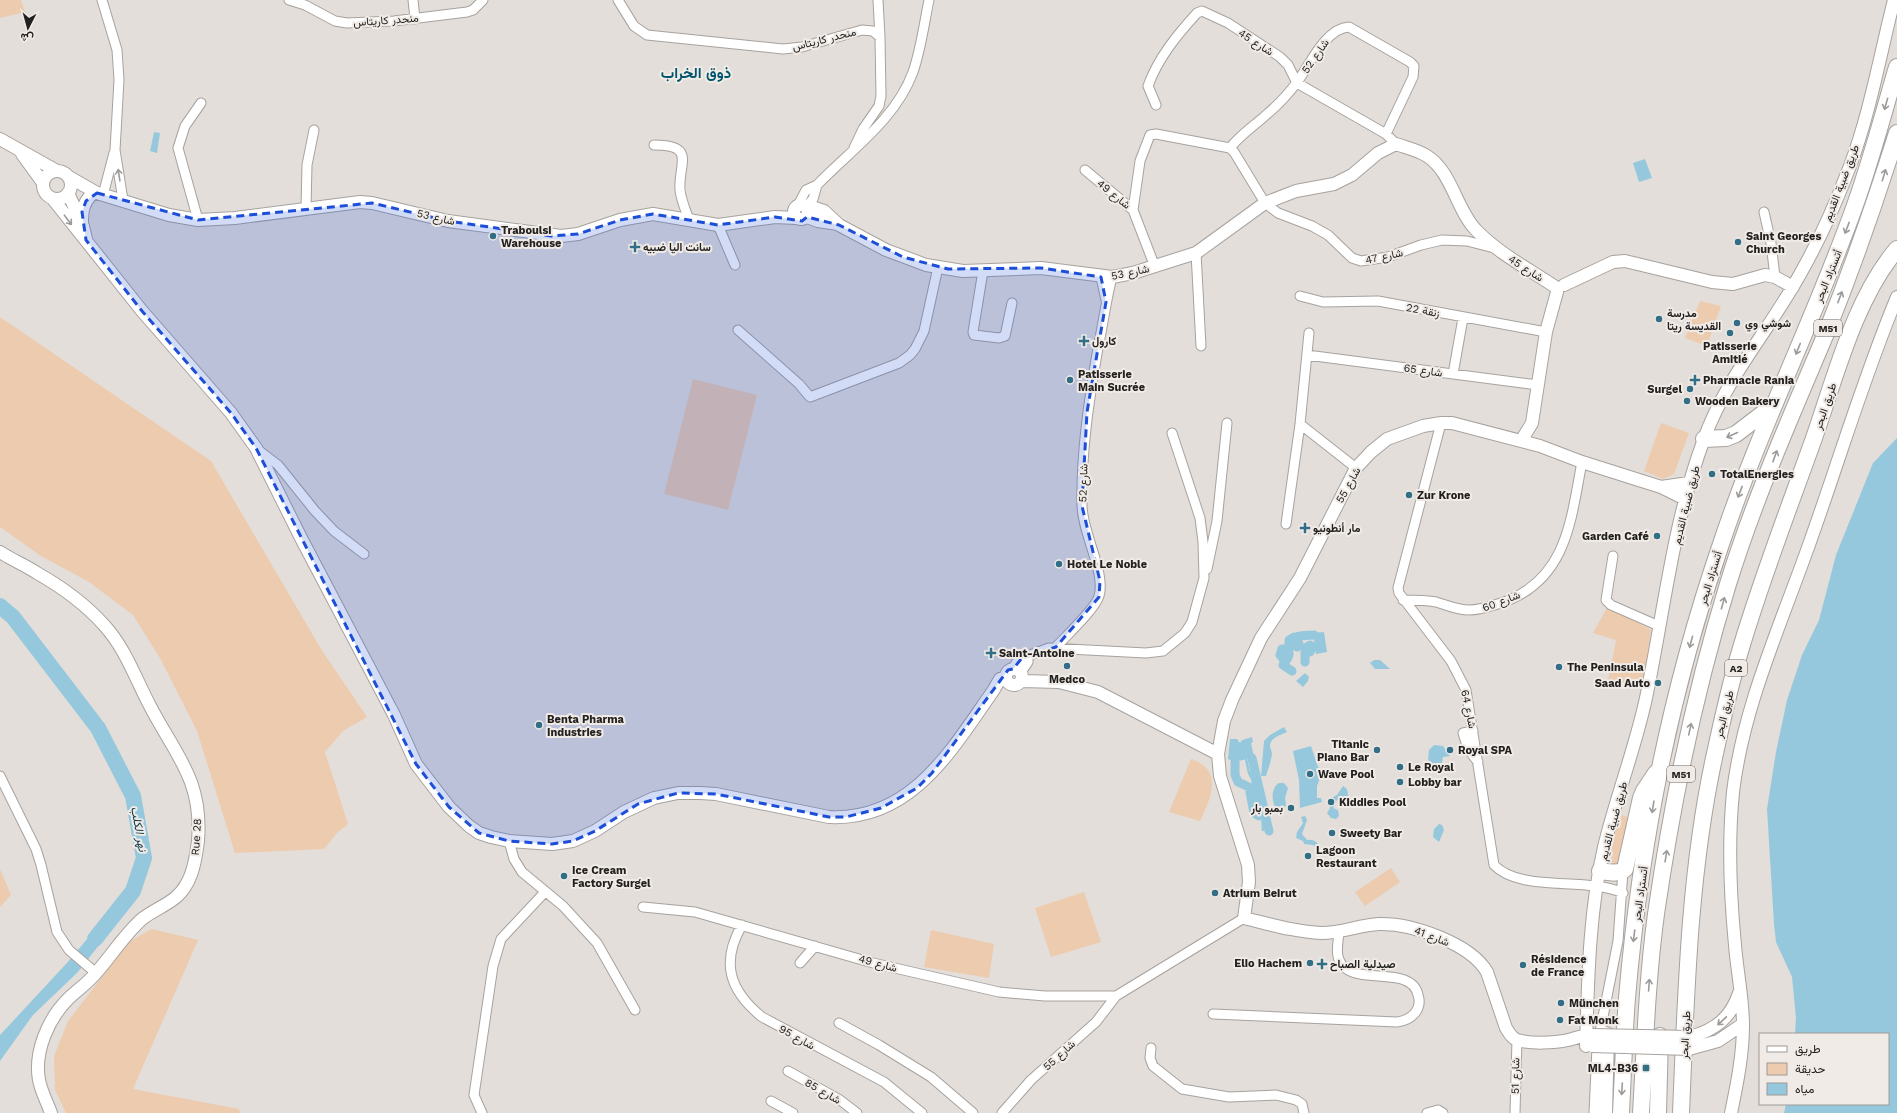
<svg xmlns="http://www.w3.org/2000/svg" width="1897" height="1113" viewBox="0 0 1897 1113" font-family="'Work Sans',Vazirmatn,sans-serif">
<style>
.green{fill:#eccbaf}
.water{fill:#96c8dd}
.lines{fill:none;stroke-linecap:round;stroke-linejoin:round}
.stream{stroke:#96c8dd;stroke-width:2.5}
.canal{stroke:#96c8dd;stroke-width:9}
.river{stroke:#96c8dd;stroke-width:16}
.street-casing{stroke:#a7a29e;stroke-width:11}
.secondary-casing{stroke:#a7a29e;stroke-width:14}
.highway-casing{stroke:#a7a29e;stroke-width:18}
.street{stroke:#fff;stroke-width:9}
.secondary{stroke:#fff;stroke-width:12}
.highway{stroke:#fff;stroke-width:16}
.secondary-bridge-casing{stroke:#a7a29e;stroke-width:14;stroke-linecap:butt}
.secondary-bridge{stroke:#fff;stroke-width:12}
.oneway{stroke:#9c9b9a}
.marked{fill:#1d4ed8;fill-opacity:0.2;stroke:#1d4ed8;stroke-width:3;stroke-dasharray:8 5;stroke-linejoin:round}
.poi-dot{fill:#326f86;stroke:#f0ebe6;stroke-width:1.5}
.labels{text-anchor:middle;stroke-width:4;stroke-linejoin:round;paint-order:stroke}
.shield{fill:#f0ebe6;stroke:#605e5b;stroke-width:1}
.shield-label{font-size:10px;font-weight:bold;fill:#23211f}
.street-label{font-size:11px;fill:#23211f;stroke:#f0ebe6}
.poi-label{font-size:11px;font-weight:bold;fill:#23211f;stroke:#f0ebe6;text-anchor:start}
.water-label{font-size:12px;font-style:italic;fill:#0e3a4a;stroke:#f0ebe6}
.district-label{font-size:15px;font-weight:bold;fill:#00556e;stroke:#f0ebe6}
</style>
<rect width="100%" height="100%" fill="#e3ded9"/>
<!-- green -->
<path class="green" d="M0 0H21L25 12 0 18Z
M1700 301 1721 306 1707 346 1685 338Z
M0 317 211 461 321 649 367 717 343 731 325 752 348 824 337 833 324 849 235 853 197 731 160 658 133 615 89 582 41 556 0 527Z
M693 379 757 395 728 510 664 494Z
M1661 423 1689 433 1674 474 1663 479 1644 471Z
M1608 606 1651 630 1643 686 1608 681 1616 640 1593 633Z
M1191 759C1224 770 1211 798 1200 821L1169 812Z
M1622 815 1630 818 1620 859 1617 865 1613 866C1608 850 1616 829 1622 815Z
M1391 868 1400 882 1365 906 1355 892Z
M0 869 11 895 0 907Z
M1084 892 1101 942 1051 957 1035 908Z
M152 929 198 940 133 1089 239 1109 240 1113H66L55 1090 54 1056 68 1021 130 941Z
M931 930 994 944 989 978 924 967Z"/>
<!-- water -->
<path class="water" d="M154 132 160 133 157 153 150 151Z
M1645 159 1652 178 1639 182 1633 163Z
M1897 438V1113H1784L1786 1104H1888V1034H1795L1796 1018 1792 977 1776 942 1774 924 1767 809 1776 752 1787 700 1802 655 1819 620 1836 555 1873 463Z
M1324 632 1327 652 1316 654 1313 633Z
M1374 660H1380L1390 669H1375L1370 663Z
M1305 673 1309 677 1308 681 1303 687 1296 681Z
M1284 727 1287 732C1281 735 1271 737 1270 745 1270 749 1272 751 1272 754 1271 762 1268 769 1266 776H1261L1264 741 1270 735Z
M1252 737 1253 742 1251 743 1254 757 1235 762 1228 759 1230 739H1237L1240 743 1242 740Z
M1434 745 1443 746 1450 756 1443 757 1441 768 1437 764 1432 765 1428 759 1429 750Z
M1311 746 1318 767 1323 770 1317 786V798H1321L1322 802 1300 808 1299 780 1293 751Z
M1279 783H1284L1288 788 1285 798 1286 805 1283 810 1279 811C1271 806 1270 788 1279 783Z
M1343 786 1347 789 1349 800 1346 805 1337 800 1333 808 1338 810 1339 816 1336 819 1331 818 1327 813 1330 808 1327 800 1337 795Z
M1305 816 1307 820 1302 834 1307 840C1314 839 1317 842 1321 848L1318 850 1313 845 1304 844 1303 841 1296 838 1297 832 1303 823 1301 817Z
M1439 824 1442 825 1444 830 1439 842 1433 837 1434 829Z
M104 919 114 926 78 972 33 1015 0 1061V1035L66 964Z"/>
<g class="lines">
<!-- stream -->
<path class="stream" d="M1246 759 1249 773 1255 785 1256 802 1262 813 1263 830
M1249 759C1252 768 1252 775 1253 785 1254 794 1260 800 1260 809
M1264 822 1266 829"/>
<!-- canal -->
<path class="canal" d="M1305 662V648L1310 645 1313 647 1310 652
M1292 671 1283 665C1287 659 1292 655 1287 649H1282L1280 655 1284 660H1286C1289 657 1290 654 1288 650H1283L1281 655 1284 659 1288 657C1289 651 1289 646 1289 640L1294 637 1297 638 1299 644 1297 647 1291 643C1294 634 1305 636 1314 635
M1252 758 1269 831
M1235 762V775L1238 782 1249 787 1254 813 1259 816"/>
<!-- river -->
<path class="river" d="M0 606 13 617 98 728 133 796 144 858 133 891 95 939"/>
<!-- street casing -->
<g class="street-casing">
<path id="street" d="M102 0 117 50 119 80 115 150 123 200
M289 0 305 5 335 21 347 23 394 21 467 12 473 10 483 0
M413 0 415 19
M618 0 634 26 647 35 783 49 802 47 862 30 873 31 880 37 881 96 879 106 863 129 854 148
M878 0 880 37
M1156 105 1148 86C1158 58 1177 35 1197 13L1202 11 1228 23 1280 57 1288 65 1297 83 1386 134 1396 144
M654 145C697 145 678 164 680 190 681 200 686 211 689 220
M1230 148C1240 135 1254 126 1266 115 1277 106 1289 93 1298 81 1310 64 1326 28 1349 27L1410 62 1414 66 1413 77 1386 134
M1085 170 1133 210 1155 267
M103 195 114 153
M798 205 806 190 817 185C851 150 896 119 913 72 921 49 924 24 929 0
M806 207 813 199 817 185
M306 208 307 165 314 130
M1133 210 1140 161 1150 135 1156 134 1230 148 1234 152 1265 203 1278 213 1312 226 1328 235 1352 258 1361 261 1388 257 1421 245 1442 240 1467 241 1494 248
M1764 212 1771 243 1775 277
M198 220 178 148 185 126 201 103
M718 225 735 265
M1196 253 1201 346
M983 271 973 332 974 335 999 338 1005 336 1012 303
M1101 277 1106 300
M1300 296 1323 302 1378 301 1546 332
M738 330 799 384 810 397 899 363 910 355 915 349 924 331 938 267
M1307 355 1538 385
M1453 374 1463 318
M1441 423 1398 588 1399 593 1451 661 1466 690 1494 865C1521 893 1586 876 1623 893
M1300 424 1356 468
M257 449 278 465 315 511 334 531 364 554
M1286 524 1300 424 1309 333
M1613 556 1606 600 1611 605 1659 626
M1207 569 1217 521 1227 423
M1403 600C1414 600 1426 600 1436 602 1447 605 1457 610 1469 610 1482 610 1494 605 1507 601 1568 576 1571 518 1582 462
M1056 647C1065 637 1096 608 1099 596 1106 572 1082 533 1082 505 1081 452 1089 400 1098 348 1103 324 1106 301 1112 277
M1013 669 1016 663 1022 658 1049 648 1146 653 1163 651 1185 633 1192 622 1204 578 1203 542 1200 518 1172 433
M1021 672 1028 662V656
M1473 731 1463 733 1468 749 1478 762
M0 776 36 849 41 865 57 932 69 950 96 973
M509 841 514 859 522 872 563 906 597 943 635 1010
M643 907 695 912 873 963 999 992 1045 996H1116
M742 925C720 963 730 991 762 1017L884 1082 922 1113
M800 963 815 946
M1213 1014 1397 1022C1405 1021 1410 1019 1415 1013 1419 1008 1420 1001 1418 995 1412 966 1362 984 1344 967 1334 958 1338 944 1339 932
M839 1023 879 1045 931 1077 973 1113
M1151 1048 1150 1058 1153 1066 1182 1089 1229 1097 1276 1095 1296 1100 1302 1104 1304 1113
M788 1071 840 1100 857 1113
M771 1101 793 1113
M482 1113 474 1095 493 966 501 939 545 892
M1002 1113 1031 1080 1096 1022 1116 996 1244 918
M1427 1113 1438 1110 1443 1113
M1515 1113 1517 1039
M1594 1113 1597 1047 1618 941 1623 871"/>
</g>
<!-- secondary casing -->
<g class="secondary-casing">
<path id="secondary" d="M0 139 57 171
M22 154 43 183
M43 185a14 14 0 1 1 28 0a14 14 0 1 1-28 0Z
M69 177 97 193 169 215 198 220 235 218 360 202 372 203 448 221 561 236 578 234 620 220 653 214 718 225 775 217 796 218
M68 193 83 226 86 239
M52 198 142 311 231 413 256 448 301 538 394 715 416 764 449 807 469 826 479 833 491 837 509 841 552 844 573 841 595 831 624 812 654 798 678 793H700L716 794 829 817C912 821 952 749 993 691L1000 679 1006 676
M794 212a7 7 0 1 1 14 0a7 7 0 1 1-14 0Z
M807 208H815L824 211 839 225 886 250 926 265 963 271 1041 268 1112 277 1133 273 1196 253 1265 203 1296 191 1334 184 1352 175 1378 153 1396 144C1407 148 1418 150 1427 156 1452 172 1456 209 1476 230 1499 254 1529 269 1557 288
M807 217 818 221 838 224
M82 223C82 211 83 203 92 194
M1564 285 1613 262 1625 261 1712 282 1733 284 1765 275 1775 277 1793 287
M1521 441 1532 423 1546 332 1557 292
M1661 487 1689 483
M0 552C12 560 25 565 37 573 60 586 86 605 104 625 125 648 135 677 149 704 175 755 203 779 198 841 196 855 194 872 186 885 176 903 157 907 142 919 124 935 112 955 96 973 88 983 77 990 68 999 48 1019 34 1052 39 1080 41 1091 47 1102 51 1113
M1006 677a8 8 0 1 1 16 0a8 8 0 1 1-16 0Z
M1022 681 1059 682 1098 692 1218 754
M1593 1035C1584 1035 1576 1038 1568 1040 1554 1043 1531 1044 1517 1040 1512 1038 1509 1033 1506 1028L1487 972C1470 943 1411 923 1379 924 1359 925 1342 933 1322 933 1295 932 1269 924 1244 918L1249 882 1248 865 1220 776 1218 754 1224 721 1232 700 1261 638 1300 578 1356 468 1371 452 1387 439 1423 426 1441 423H1452L1540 446 1582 462 1661 487 1685 499
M1690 1037C1715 1030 1731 1018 1739 993
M1586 1046C1588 980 1589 912 1604 847 1616 797 1635 749 1646 698 1664 612 1673 522 1704 439 1727 375 1773 326 1804 267 1822 235 1837 200 1850 166 1870 113 1880 55 1894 0
M1689 1049 1718 1041 1743 1024
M1731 1113C1737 1084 1743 1055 1743 1025 1743 998 1737 971 1735 945 1730 894 1728 843 1733 792 1743 709 1778 631 1806 553 1837 468 1862 381 1897 297"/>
</g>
<!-- highway casing -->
<g class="highway-casing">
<path id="highway" d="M1704 439 1726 438 1736 434 1774 405
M1600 871C1608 872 1618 875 1625 869L1641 798 1644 791 1656 773
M1604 1113 1606 1035
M1621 1113C1623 1075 1624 1036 1627 998 1640 844 1671 690 1721 544 1758 433 1810 328 1850 219 1869 169 1882 118 1897 67
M1641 1113C1645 1047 1647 980 1656 914 1672 803 1695 691 1728 584 1755 497 1792 414 1827 331 1853 266 1876 200 1897 133
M1658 1113 1660 1036
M1681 1113C1686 994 1689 874 1714 758 1722 721 1730 684 1741 648 1762 577 1789 508 1814 438 1835 378 1855 298 1897 249"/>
</g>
<!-- street -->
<use href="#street" class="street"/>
<!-- secondary -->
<use href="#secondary" class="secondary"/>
<!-- highway -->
<use href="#highway" class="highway"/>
<!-- secondary-bridge casing -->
<g class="secondary-bridge-casing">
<path id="secondary-bridge" d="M1593 1035 1690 1037
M1592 1046 1689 1049"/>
</g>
<!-- secondary-bridge -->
<use href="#secondary-bridge" class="secondary-bridge"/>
</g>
<!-- one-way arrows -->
<defs><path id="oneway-shaft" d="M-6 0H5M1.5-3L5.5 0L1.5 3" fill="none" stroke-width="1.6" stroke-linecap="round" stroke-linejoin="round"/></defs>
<g class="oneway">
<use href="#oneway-shaft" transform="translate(1886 104) rotate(106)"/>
<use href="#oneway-shaft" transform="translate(119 175) rotate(-99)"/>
<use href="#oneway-shaft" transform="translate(1884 175) rotate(-73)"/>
<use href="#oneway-shaft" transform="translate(68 220) rotate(53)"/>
<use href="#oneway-shaft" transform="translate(1847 228) rotate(111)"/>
<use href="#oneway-shaft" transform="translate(1840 297) rotate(-69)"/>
<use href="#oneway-shaft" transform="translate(1798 349) rotate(112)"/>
<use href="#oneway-shaft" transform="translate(1732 435) rotate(156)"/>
<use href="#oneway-shaft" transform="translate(1775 456) rotate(-70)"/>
<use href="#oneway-shaft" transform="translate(1740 492) rotate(111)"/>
<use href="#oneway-shaft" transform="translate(1723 603) rotate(-74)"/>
<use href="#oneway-shaft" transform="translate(1691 642) rotate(105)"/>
<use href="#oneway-shaft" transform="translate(1690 729) rotate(-78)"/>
<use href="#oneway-shaft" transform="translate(1653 807) rotate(99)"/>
<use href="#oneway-shaft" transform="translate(1666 856) rotate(-81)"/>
<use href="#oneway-shaft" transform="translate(1634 936) rotate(97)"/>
<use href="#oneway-shaft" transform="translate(1649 985) rotate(-86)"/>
<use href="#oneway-shaft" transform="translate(1722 1021) rotate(137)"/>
<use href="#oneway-shaft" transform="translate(1622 1089) rotate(93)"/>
</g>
<!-- marked area -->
<path class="marked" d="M97 193 198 220 372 203 448 221 551 236 578 234 620 220 653 214 718 225 775 217 802 221 807 217 839 225 903 257 948 269 1041 268 1101 277 1106 302 1087 412 1082 506 1100 581 1099 597 1056 647 1022 658 1013 669 1008 670 932 773 917 788 881 808 846 817H829L716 794 678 793 638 804 595 831 573 841 552 844 509 841 479 833 449 807 416 764 256 448 231 413 142 311 86 240 82 212 86 201Z"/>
<!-- markers -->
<g class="poi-dot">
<circle cx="493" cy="236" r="4"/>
<circle cx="1738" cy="242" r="4"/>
<path d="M633 241h4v4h4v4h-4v4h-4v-4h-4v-4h4z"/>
<circle cx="1659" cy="319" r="4"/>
<circle cx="1737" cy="323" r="4"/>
<circle cx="1730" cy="333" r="4"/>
<path d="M1082 335h4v4h4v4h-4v4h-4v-4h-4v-4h4z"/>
<circle cx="1070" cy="380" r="4"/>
<path d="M1693 374h4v4h4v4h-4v4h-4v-4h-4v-4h4z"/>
<circle cx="1690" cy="389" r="4"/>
<circle cx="1687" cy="401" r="4"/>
<circle cx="1712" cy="474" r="4"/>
<circle cx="1409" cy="495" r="4"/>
<path d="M1303 522h4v4h4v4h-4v4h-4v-4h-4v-4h4z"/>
<circle cx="1657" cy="536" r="4"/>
<circle cx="1059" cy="564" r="4"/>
<path d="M989 647h4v4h4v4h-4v4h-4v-4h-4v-4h4z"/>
<circle cx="1067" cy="666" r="4"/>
<circle cx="1559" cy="667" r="4"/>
<circle cx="1658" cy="683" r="4"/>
<circle cx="539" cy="725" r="4"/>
<circle cx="1377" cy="750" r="4"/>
<circle cx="1450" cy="750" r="4"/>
<circle cx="1400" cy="767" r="4"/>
<circle cx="1310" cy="774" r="4"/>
<circle cx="1400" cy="782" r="4"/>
<circle cx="1331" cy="802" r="4"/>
<circle cx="1291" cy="808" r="4"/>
<circle cx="1332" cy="833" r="4"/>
<circle cx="1308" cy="856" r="4"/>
<circle cx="564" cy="876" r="4"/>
<circle cx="1215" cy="893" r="4"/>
<circle cx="1310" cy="963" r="4"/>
<path d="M1320 958h4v4h4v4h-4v4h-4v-4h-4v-4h4z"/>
<circle cx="1523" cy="965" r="4"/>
<circle cx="1561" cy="1003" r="4"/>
<circle cx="1560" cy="1020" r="4"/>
<rect x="1642" y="1064" width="8" height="8" rx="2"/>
</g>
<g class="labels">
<!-- shield labels -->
<g class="shield">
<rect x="1814" y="320" width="28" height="16" rx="3"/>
<rect x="1725" y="660" width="22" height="16" rx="3"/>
<rect x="1667" y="766" width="28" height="16" rx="3"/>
</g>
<g class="shield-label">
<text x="1828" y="332">M51</text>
<text x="1736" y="672">A2</text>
<text x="1681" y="778">M51</text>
</g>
<!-- street labels -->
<g class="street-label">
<text transform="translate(386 20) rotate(-4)" y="4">منحدر كاريتاس</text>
<text transform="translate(824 39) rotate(-14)" y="4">منحدر كاريتاس</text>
<text transform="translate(1256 42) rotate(33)" y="4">شارع 45</text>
<text transform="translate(1315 56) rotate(-55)" y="4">شارع 52</text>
<text transform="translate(1841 183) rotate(-69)" y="4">طريق ضبية القديم</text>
<text transform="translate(1114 194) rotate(39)" y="4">شارع 49</text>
<text transform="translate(436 217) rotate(13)" y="4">شارع 53</text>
<text transform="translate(1384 256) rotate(-12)" y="4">شارع 47</text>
<text transform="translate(1526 268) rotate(33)" y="4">شارع 45</text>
<text transform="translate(1130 272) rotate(-12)" y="4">شارع 53</text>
<text transform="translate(1828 276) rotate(-68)" y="4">أتستراد البحر</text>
<text transform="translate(1423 310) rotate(11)" y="4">زنقة 22</text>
<text transform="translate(1423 370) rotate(8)" y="4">شارع 65</text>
<text transform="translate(1825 406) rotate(-71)" y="4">طريق البحر</text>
<text transform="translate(1083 483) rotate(-88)" y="4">شارع 52</text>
<text transform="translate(1348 485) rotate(-61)" y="4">شارع 55</text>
<text transform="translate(1686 505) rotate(-76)" y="4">طريق ضبية القديم</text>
<text transform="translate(1710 578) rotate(-73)" y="4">أتستراد البحر</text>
<text transform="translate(1501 601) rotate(-21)" y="4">شارع 60</text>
<text transform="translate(1469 709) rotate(78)" y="4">شارع 64</text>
<text transform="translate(1724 714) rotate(-76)" y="4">طريق البحر</text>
<text transform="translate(1613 821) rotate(-75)" y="4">طريق ضبية القديم</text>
<text transform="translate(196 837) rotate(-86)" y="4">Rue 28</text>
<text transform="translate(1640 894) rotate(-82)" y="4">أتستراد البحر</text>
<text transform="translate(1432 936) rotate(21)" y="4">شارع 41</text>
<text transform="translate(878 963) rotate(15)" y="4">شارع 49</text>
<text transform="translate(1685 1035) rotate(-87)" y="4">طريق البحر</text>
<text transform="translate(797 1037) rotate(29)" y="4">شارع 95</text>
<text transform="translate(1059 1055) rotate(-42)" y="4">شارع 55</text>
<text transform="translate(1515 1076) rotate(-89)" y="4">شارع 51</text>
<text transform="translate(823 1091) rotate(30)" y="4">شارع 85</text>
</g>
<!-- poi labels -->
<g class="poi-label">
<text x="501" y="234">Traboulsi<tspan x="501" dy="13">Warehouse</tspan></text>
<text x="1746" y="240">Saint Georges<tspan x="1746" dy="13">Church</tspan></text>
<text x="643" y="251">سانت اليا ضبيه</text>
<text x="1667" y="317">مدرسة<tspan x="1667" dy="13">القديسة ريتا</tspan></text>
<text x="1745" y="327">شوشي وي</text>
<text x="1092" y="345">كارول</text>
<text x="1730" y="350" text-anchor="middle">Patisserie<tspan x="1730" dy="13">Amitié</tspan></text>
<text x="1078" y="378">Patisserie<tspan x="1078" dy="13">Main Sucrée</tspan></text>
<text x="1703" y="384">Pharmacie Rania</text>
<text x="1682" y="393" text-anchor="end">Surgel</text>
<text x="1695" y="405">Wooden Bakery</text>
<text x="1720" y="478">TotalEnergies</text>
<text x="1417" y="499">Zur Krone</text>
<text x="1313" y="532">مار أنطونيو</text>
<text x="1649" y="540" text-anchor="end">Garden Café</text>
<text x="1067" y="568">Hotel Le Noble</text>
<text x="999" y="657">Saint-Antoine</text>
<text x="1567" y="671">The Peninsula</text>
<text x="1067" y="683" text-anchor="middle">Medco</text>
<text x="1650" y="687" text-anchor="end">Saad Auto</text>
<text x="547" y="723">Benta Pharma<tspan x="547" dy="13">Industries</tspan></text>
<text x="1369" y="748" text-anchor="end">Titanic<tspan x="1369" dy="13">Piano Bar</tspan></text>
<text x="1458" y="754">Royal SPA</text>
<text x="1408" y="771">Le Royal</text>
<text x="1318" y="778">Wave Pool</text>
<text x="1408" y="786">Lobby bar</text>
<text x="1339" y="806">Kiddies Pool</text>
<text x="1283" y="812" text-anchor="end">بمبو بار</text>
<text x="1340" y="837">Sweety Bar</text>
<text x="1316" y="854">Lagoon<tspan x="1316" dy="13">Restaurant</tspan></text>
<text x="572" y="874">Ice Cream<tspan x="572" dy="13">Factory Surgel</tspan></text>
<text x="1223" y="897">Atrium Beirut</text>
<text x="1531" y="963">Résidence<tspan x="1531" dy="13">de France</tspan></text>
<text x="1302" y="967" text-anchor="end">Elio Hachem</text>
<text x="1330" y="968">صيدلية الصباح</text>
<text x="1569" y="1007">München</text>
<text x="1568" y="1024">Fat Monk</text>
<text x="1638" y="1072" text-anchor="end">ML4-B36</text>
</g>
<!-- water labels -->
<g class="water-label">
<text transform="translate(139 829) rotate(80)" y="4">نهر الكلب</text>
</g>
<!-- district labels -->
<g class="district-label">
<text x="696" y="78">ذوق الخراب</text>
</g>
</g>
<!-- legend -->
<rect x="1759" y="1033" width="130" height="72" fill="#f0ebe6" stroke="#9e9a96"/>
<rect x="1767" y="1046" width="20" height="6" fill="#ffffff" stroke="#9e9a96"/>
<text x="1795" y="1053" font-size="12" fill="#23211f">طريق</text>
<rect x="1767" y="1063" width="20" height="12" fill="#eccbaf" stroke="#9e9a96"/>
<text x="1795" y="1073" font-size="12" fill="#23211f">حديقة</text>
<rect x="1767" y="1083" width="20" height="12" fill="#96c8dd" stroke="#9e9a96"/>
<text x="1795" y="1093" font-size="12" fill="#23211f">مياه</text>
<!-- north arrow -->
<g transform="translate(28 28) rotate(186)" stroke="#f0ebe6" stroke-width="3" paint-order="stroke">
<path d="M0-3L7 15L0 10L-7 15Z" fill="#23211f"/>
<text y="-6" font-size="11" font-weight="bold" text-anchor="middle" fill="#23211f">ش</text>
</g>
</svg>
